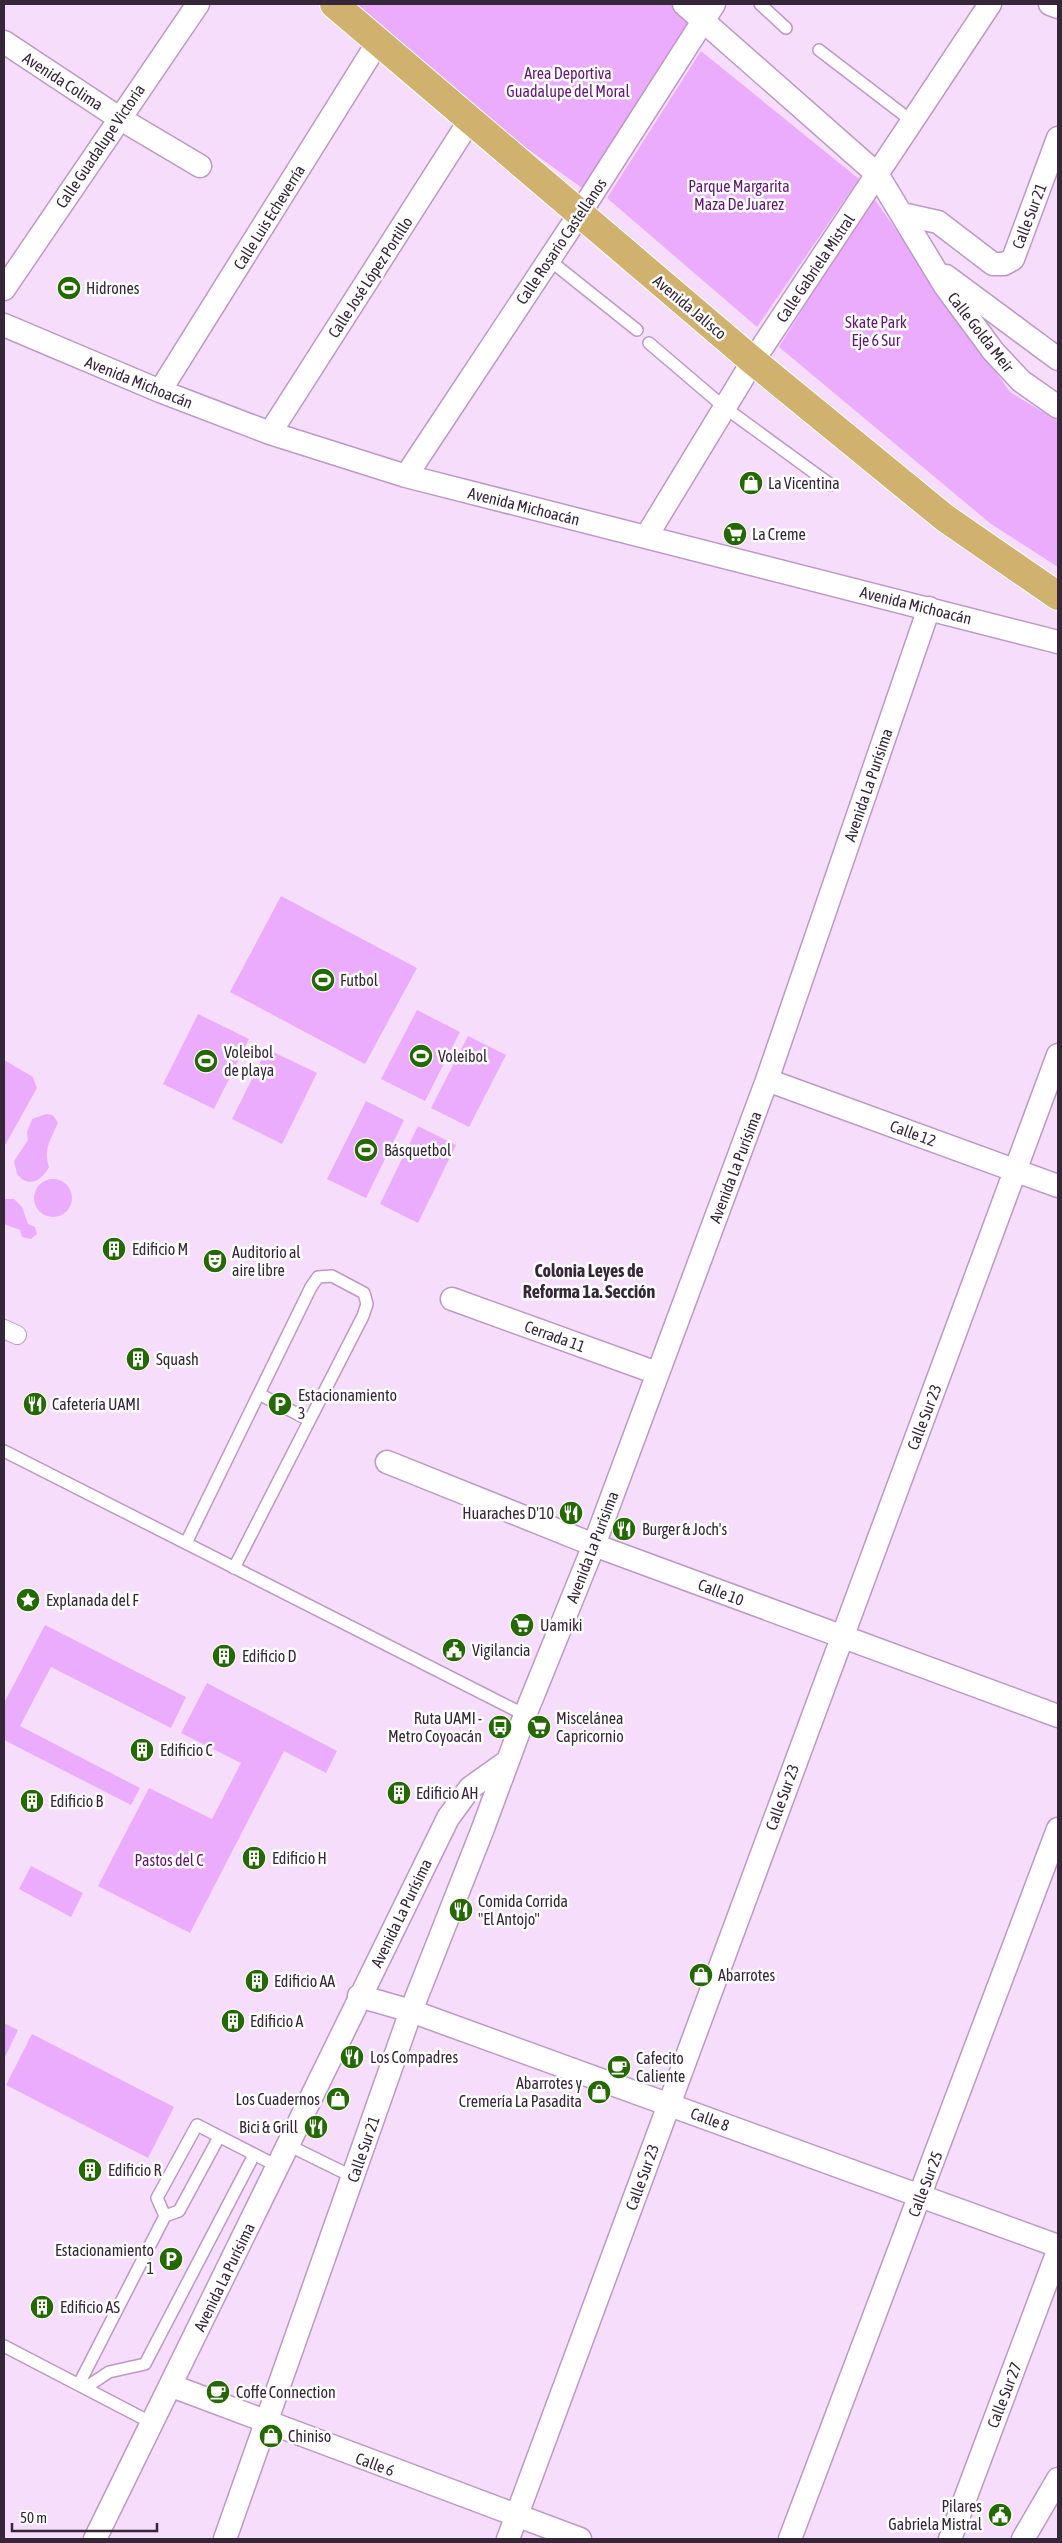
<svg xmlns="http://www.w3.org/2000/svg" width="1062" height="2543" viewBox="0 0 1062 2543" font-family="'Asap Condensed',sans-serif">
<style>
.green{fill:#ecacfe}
.lines{fill:none;stroke-linecap:round;stroke-linejoin:round}
.service-casing{stroke:#bd98c8;stroke-width:14}
.pedestrian-casing{stroke:#bd98c8;stroke-width:20}
.minor-casing{stroke:#bd98c8;stroke-width:25}
.primary-casing{stroke:#fff;stroke-width:30}
.service{stroke:#fff;stroke-width:11}
.pedestrian{stroke:#fff;stroke-width:18}
.minor{stroke:#fff;stroke-width:22}
.primary{stroke:#d0b16d;stroke-width:28}
.labels{text-anchor:middle;stroke-width:5;stroke-linejoin:round;paint-order:stroke}
.park-label{font-size:16px;fill:#611674;stroke:#fff}
.street-label{font-size:16px;fill:#352639;stroke:#fff}
.poi-label{font-size:16px;fill:#352639;stroke:#fff;text-anchor:start}
.neighbourhood-label{font-size:18px;font-weight:bold;fill:#352639;stroke:#fff}
</style>
<rect width="100%" height="100%" fill="#f5ddfb"/>
<!-- green -->
<path class="green" d="M338 4H684L695 13 596 198 378 42Z
M701 51 859 179 757 327 607 198Z
M873 197 1010 392 1058 421V567L991 524 779 347Z
M281 896 417 968 365 1064 230 992Z
M417 1010 460 1032 425 1101 381 1079Z
M198 1014 249 1039 214 1109 163 1084Z
M468 1036 506 1055 469 1127 431 1108Z
M267 1049 317 1073 282 1144 232 1119Z
M4 1060 33 1077 37 1088 4 1147Z
M366 1101 404 1120 366 1198 327 1179Z
M46 1114 53 1115 58 1123C51 1139 43 1149 49 1167 42 1180 29 1189 17 1174L14 1161 28 1140 27 1132 32 1119Z
M418 1126 456 1145 418 1223 380 1204Z
M34 1198a19 19 0 1 1 38 0a19 19 0 1 1-38 0Z
M4 1199H14L22 1207 28 1224 35 1227 37 1234 31 1239 22 1237 20 1230 4 1224Z
M45 1625 186 1697 171 1728 51 1667 20 1726 140 1788 131 1805 4 1740V1703Z
M207 1683 337 1751 326 1773 284 1751 190 1933 98 1886 149 1788 212 1819 241 1763 181 1733Z
M31 1866 83 1893 71 1917 19 1889Z
M4 2023 18 2030 4 2059Z
M32 2034 174 2107 148 2158 6 2085Z"/>
<g class="lines">
<!-- service casing -->
<g class="service-casing">
<path id="service" d="M760 4 786 28
M819 50 913 122
M548 259 637 330
M649 343 724 407 831 485
M259 1394 309 1420
M4 1451 525 1715
M186 1543 311 1287 318 1277 332 1276 364 1293 367 1304 363 1316 234 1568
M288 2145 353 2177
M165 2216 157 2198 197 2125 277 2166
M4 2346 152 2423
M79 2384 165 2216 179 2211 219 2137
M85 2388 109 2372 145 2364 254 2155"/>
</g>
<!-- pedestrian casing -->
<g class="pedestrian-casing">
<path id="pedestrian" d="M4 1329 17 1335"/>
</g>
<!-- minor casing -->
<g class="minor-casing">
<path id="minor" d="M684 4 877 174 945 286 993 351 1021 381 1058 407
M1050 4 1058 7
M4 42 119 118 200 166
M902 214 938 222 993 264H1004L1013 259 1058 138
M946 276 1058 359
M4 289 198 4
M4 325 160 391 270 433 406 476 1058 642
M160 391 378 42
M270 433 470 120
M406 476 580 213 714 4
M646 537 753 361 990 4
M767 1080 1058 1186
M452 1299 657 1373
M387 1462 594 1545 1058 1716
M359 1996 411 2011 1058 2246
M172 2386 580 2539
M95 2539 448 1818 470 1788 508 1761
M225 2539 411 2011 482 1831 525 1715 594 1545 767 1080 929 608
M508 2539 1058 1055
M790 2539 1058 1829
M950 2539 1058 2251
M1023 2539 1058 2479"/>
</g>
<!-- primary casing -->
<g class="primary-casing">
<path id="primary" d="M334 4 753 361 945 518 1058 596"/>
</g>
<!-- service -->
<use href="#service" class="service"/>
<!-- pedestrian -->
<use href="#pedestrian" class="pedestrian"/>
<!-- minor -->
<use href="#minor" class="minor"/>
<!-- primary -->
<use href="#primary" class="primary"/>
</g>
<!-- icons -->
<defs>
<g id="stadium-disc" transform="scale(1.25)"><circle r="9.5" fill="#246900" stroke="#fff"/><path d="M0-5a6.5 5 0 1 0 0 10a6.5 5 0 1 0 0-10ZM-3.5-1.8h7v3.6h-7Z" fill="#fff"/></g>
<g id="shop-disc" transform="scale(1.25)"><circle r="9.5" fill="#246900" stroke="#fff"/><path d="M-5-2.5h2.3a2.7 3.5 0 0 1 5.4 0H5L5.5 6h-11ZM-1.5-2.5h3a1.5 2.3 0 0 0-3 0Z" fill="#fff"/></g>
<g id="supermarket-disc" transform="scale(1.25)"><circle r="9.5" fill="#246900" stroke="#fff"/><path d="M-6-5.5h2.5l.6 2H6L4.5 2H-2.5L-4.4-4H-6ZM-1.5 3.2a1.3 1.3 0 1 0 .1 0ZM3 3.2a1.3 1.3 0 1 0 .1 0Z" fill="#fff"/></g>
<g id="building-disc" transform="scale(1.25)"><circle r="9.5" fill="#246900" stroke="#fff"/><path d="M-4-6H4V6H1V3H-1V6H-4ZM-2.5-4.3h1.7v1.8h-1.7ZM.8-4.3h1.7v1.8H.8ZM-2.5-1h1.7V.8h-1.7ZM.8-1h1.7V.8H.8Z" fill="#fff"/></g>
<g id="theatre-disc" transform="scale(1.25)"><circle r="9.5" fill="#246900" stroke="#fff"/><path d="M-5-5.5Q0-4 5-5.5V0Q5 5 0 6Q-5 5-5 0ZM-3.3-2.5H-1v1.5H-3.3ZM1-2.5H3.3v1.5H1ZM-2.8 1Q0 5.5 2.8 1Z" fill="#fff"/></g>
<g id="restaurant-disc" transform="scale(1.25)"><circle r="9.5" fill="#246900" stroke="#fff"/><path d="M-5-6h1v4h1v-4h1v4h1v-4h1v5L-1.5 .5V6h-2V.5L-5-1ZM5-6V6H3V1.5H1.5Q1.5-4 5-6Z" fill="#fff"/></g>
<g id="parking-disc" transform="scale(1.25)"><circle r="9.5" fill="#246900" stroke="#fff"/><path d="M-3.5-5.5H1a3.5 3.5 0 0 1 0 7H-1V5.5H-3.5ZM-1-3.4V-.6H.8a1.4 1.4 0 0 0 0-2.8Z" fill="#fff"/></g>
<g id="sight-disc" transform="scale(1.25)"><circle r="9.5" fill="#246900" stroke="#fff"/><path d="M0-6L1.8-2.2L6-1.7L2.9 1.2L3.7 5.4L0 3.3L-3.7 5.4L-2.9 1.2L-6-1.7L-1.8-2.2Z" fill="#fff"/></g>
<g id="civic-disc" transform="scale(1.25)"><circle r="9.5" fill="#246900" stroke="#fff"/><path d="M-.6-6.5H3V-4.5H.6V-3L4-1V1h2V6H-6V1h2V-1L-.6-3ZM-1.2 2.5V6h2.4V2.5Z" fill="#fff"/></g>
<g id="bus-disc" transform="scale(1.25)"><circle r="9.5" fill="#246900" stroke="#fff"/><path d="M-5-6H5V4H4V6H2V4H-2V6H-4V4H-5ZM-3.5-4V0h7V-4ZM-3.5 1.2v1.5H-2V1.2ZM2 1.2v1.5H3.5V1.2Z" fill="#fff"/></g>
<g id="cafe-disc" transform="scale(1.25)"><circle r="9.5" fill="#246900" stroke="#fff"/><path d="M-5.5-4.5H6V0H3Q3 3.5 0 3.5H-2.5Q-5.5 3.5-5.5 0ZM3-3.2v2h1.7v-2ZM-6 4.5H4V6H-6Z" fill="#fff"/></g>
</defs>
<g fill-rule="evenodd">
<use href="#stadium-disc" x="69" y="288"/>
<use href="#shop-disc" x="751" y="483"/>
<use href="#supermarket-disc" x="735" y="534"/>
<use href="#stadium-disc" x="323" y="980"/>
<use href="#stadium-disc" x="421" y="1056"/>
<use href="#stadium-disc" x="206" y="1061"/>
<use href="#stadium-disc" x="366" y="1150"/>
<use href="#building-disc" x="114" y="1249"/>
<use href="#theatre-disc" x="215" y="1261"/>
<use href="#building-disc" x="138" y="1359"/>
<use href="#restaurant-disc" x="35" y="1404"/>
<use href="#parking-disc" x="280" y="1404"/>
<use href="#restaurant-disc" x="571" y="1513"/>
<use href="#restaurant-disc" x="624" y="1529"/>
<use href="#sight-disc" x="28" y="1600"/>
<use href="#supermarket-disc" x="522" y="1625"/>
<use href="#civic-disc" x="454" y="1650"/>
<use href="#building-disc" x="224" y="1656"/>
<use href="#bus-disc" x="500" y="1727"/>
<use href="#supermarket-disc" x="539" y="1727"/>
<use href="#building-disc" x="142" y="1750"/>
<use href="#building-disc" x="399" y="1793"/>
<use href="#building-disc" x="32" y="1801"/>
<use href="#building-disc" x="254" y="1858"/>
<use href="#restaurant-disc" x="461" y="1910"/>
<use href="#shop-disc" x="701" y="1975"/>
<use href="#building-disc" x="257" y="1981"/>
<use href="#building-disc" x="233" y="2021"/>
<use href="#restaurant-disc" x="352" y="2057"/>
<use href="#cafe-disc" x="619" y="2067"/>
<use href="#shop-disc" x="599" y="2092"/>
<use href="#shop-disc" x="338" y="2099"/>
<use href="#restaurant-disc" x="316" y="2127"/>
<use href="#building-disc" x="90" y="2170"/>
<use href="#parking-disc" x="171" y="2259"/>
<use href="#building-disc" x="42" y="2307"/>
<use href="#cafe-disc" x="218" y="2392"/>
<use href="#shop-disc" x="271" y="2436"/>
<use href="#civic-disc" x="1000" y="2515"/>
</g>
<g class="labels">
<!-- park labels -->
<g class="park-label">
<text x="568" y="79">Area Deportiva<tspan x="568" dy="18">Guadalupe del Moral</tspan></text>
<text x="739" y="192">Parque Margarita<tspan x="739" dy="18">Maza De Juarez</tspan></text>
<text x="876" y="328">Skate Park<tspan x="876" dy="18">Eje 6 Sur</tspan></text>
<text x="169" y="1866">Pastos del C</text>
</g>
<!-- street labels -->
<g class="street-label">
<text transform="translate(63 81) rotate(33)" y="6">Avenida Colima</text>
<text transform="translate(100 146) rotate(-56)" y="6">Calle Guadalupe Victoria</text>
<text transform="translate(1029 216) rotate(-69)" y="6">Calle Sur 21</text>
<text transform="translate(269 217) rotate(-58)" y="6">Calle Luis Echeverría</text>
<text transform="translate(561 241) rotate(-56)" y="6">Calle Rosario Castellanos</text>
<text transform="translate(815 268) rotate(-56)" y="6">Calle Gabriela Mistral</text>
<text transform="translate(370 277) rotate(-57)" y="6">Calle José López Portillo</text>
<text transform="translate(690 307) rotate(40)" y="6">Avenida Jalisco</text>
<text transform="translate(981 332) rotate(52)" y="6">Calle Golda Meir</text>
<text transform="translate(139 382) rotate(22)" y="6">Avenida Michoacán</text>
<text transform="translate(524 506) rotate(14)" y="6">Avenida Michoacán</text>
<text transform="translate(916 605) rotate(14)" y="6">Avenida Michoacán</text>
<text transform="translate(868 785) rotate(-71)" y="6">Avenida La Purísima</text>
<text transform="translate(913 1133) rotate(20)" y="6">Calle 12</text>
<text transform="translate(735 1167) rotate(-69)" y="6">Avenida La Purísima</text>
<text transform="translate(555 1336) rotate(20)" y="6">Cerrada 11</text>
<text transform="translate(924 1417) rotate(-69)" y="6">Calle Sur 23</text>
<text transform="translate(592 1547) rotate(-69)" y="6">Avenida La Purísima</text>
<text transform="translate(721 1592) rotate(21)" y="6">Calle 10</text>
<text transform="translate(782 1797) rotate(-70)" y="6">Calle Sur 23</text>
<text transform="translate(401 1913) rotate(-64)" y="6">Avenida La Purísima</text>
<text transform="translate(710 2119) rotate(20)" y="6">Calle 8</text>
<text transform="translate(363 2149) rotate(-71)" y="6">Calle Sur 21</text>
<text transform="translate(642 2177) rotate(-70)" y="6">Calle Sur 23</text>
<text transform="translate(925 2184) rotate(-69)" y="6">Calle Sur 25</text>
<text transform="translate(224 2277) rotate(-64)" y="6">Avenida La Purísima</text>
<text transform="translate(1004 2395) rotate(-69)" y="6">Calle Sur 27</text>
<text transform="translate(375 2464) rotate(20)" y="6">Calle 6</text>
</g>
<!-- poi labels -->
<g class="poi-label">
<text x="86" y="294">Hidrones</text>
<text x="768" y="489">La Vicentina</text>
<text x="752" y="540">La Creme</text>
<text x="340" y="986">Futbol</text>
<text x="224" y="1058">Voleibol<tspan x="224" dy="18">de playa</tspan></text>
<text x="438" y="1062">Voleibol</text>
<text x="384" y="1156">Básquetbol</text>
<text x="132" y="1255">Edificio M</text>
<text x="232" y="1258">Auditorio al<tspan x="232" dy="18">aire libre</tspan></text>
<text x="156" y="1365">Squash</text>
<text x="298" y="1401">Estacionamiento<tspan x="298" dy="18">3</tspan></text>
<text x="52" y="1410">Cafetería UAMI</text>
<text x="554" y="1519" text-anchor="end">Huaraches D'10</text>
<text x="642" y="1535">Burger &amp; Joch's</text>
<text x="46" y="1606">Explanada del F</text>
<text x="540" y="1631">Uamiki</text>
<text x="472" y="1656">Vigilancia</text>
<text x="242" y="1662">Edificio D</text>
<text x="482" y="1724" text-anchor="end">Ruta UAMI -<tspan x="482" dy="18">Metro Coyoacán</tspan></text>
<text x="556" y="1724">Miscelánea<tspan x="556" dy="18">Capricornio</tspan></text>
<text x="160" y="1756">Edificio C</text>
<text x="416" y="1799">Edificio AH</text>
<text x="50" y="1807">Edificio B</text>
<text x="272" y="1864">Edificio H</text>
<text x="478" y="1907">Comida Corrida<tspan x="478" dy="18">"El Antojo"</tspan></text>
<text x="718" y="1981">Abarrotes</text>
<text x="274" y="1987">Edificio AA</text>
<text x="250" y="2027">Edificio A</text>
<text x="370" y="2063">Los Compadres</text>
<text x="636" y="2064">Cafecito<tspan x="636" dy="18">Caliente</tspan></text>
<text x="582" y="2089" text-anchor="end">Abarrotes y<tspan x="582" dy="18">Cremería La Pasadita</tspan></text>
<text x="320" y="2105" text-anchor="end">Los Cuadernos</text>
<text x="298" y="2133" text-anchor="end">Bici &amp; Grill</text>
<text x="108" y="2176">Edificio R</text>
<text x="154" y="2256" text-anchor="end">Estacionamiento<tspan x="154" dy="18">1</tspan></text>
<text x="60" y="2313">Edificio AS</text>
<text x="236" y="2398">Coffe Connection</text>
<text x="288" y="2442">Chiniso</text>
<text x="982" y="2512" text-anchor="end">Pilares<tspan x="982" dy="18">Gabriela Mistral</tspan></text>
</g>
<!-- neighbourhood labels -->
<g class="neighbourhood-label">
<text x="589" y="1277">Colonia Leyes de<tspan x="589" dy="21">Reforma 1a. Sección</tspan></text>
</g>
</g>
<!-- border -->
<rect width="1062" height="2543" fill="none" stroke="#352639" stroke-width="10"/>
<!-- scale -->
<path d="M12 2523v8h145v-8" fill="none" stroke="#352639" stroke-width="2.5"/>
<text x="20" y="2523" font-size="15" fill="#352639" stroke="#ffffff" stroke-width="4" paint-order="stroke">50 m</text>
</svg>
